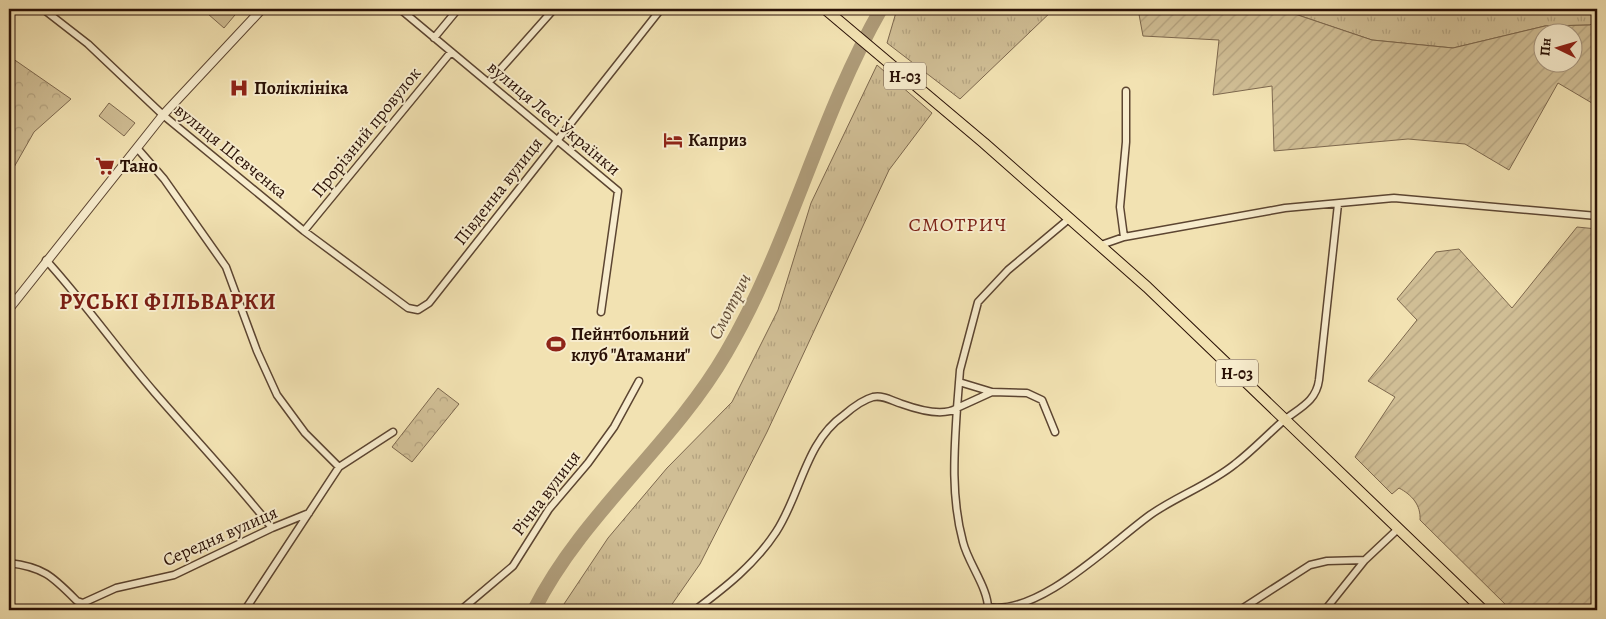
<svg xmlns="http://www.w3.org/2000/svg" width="1606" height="619" viewBox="0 0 1606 619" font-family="Alegreya,serif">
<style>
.grass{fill:url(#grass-tufts);stroke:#7d684e}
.forest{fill:url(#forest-crowns);stroke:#7d684e}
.garden{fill:url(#garden-furrows);stroke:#7d684e;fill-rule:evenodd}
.pitch{fill:#d0be95;stroke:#7d684e}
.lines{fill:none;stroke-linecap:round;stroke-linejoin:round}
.river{stroke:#ae9b78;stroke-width:14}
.minor-casing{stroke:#5c4531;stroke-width:9}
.tertiary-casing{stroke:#5c4531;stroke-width:10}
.primary-casing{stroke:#2a1106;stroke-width:12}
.minor{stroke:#f7eccd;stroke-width:6}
.tertiary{stroke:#f7eccd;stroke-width:8}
.primary{stroke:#f2e2b2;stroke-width:10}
.labels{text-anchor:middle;stroke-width:4;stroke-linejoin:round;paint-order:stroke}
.shield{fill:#f7eccd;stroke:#685342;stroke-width:1}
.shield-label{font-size:16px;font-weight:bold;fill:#2a1106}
.poi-label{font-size:18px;font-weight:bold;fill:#2a1106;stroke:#f7eccd;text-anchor:start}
.street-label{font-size:18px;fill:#2a1106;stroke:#f7eccd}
.water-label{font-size:19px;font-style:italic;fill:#654f39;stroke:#f7eccd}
.quarter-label{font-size:20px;letter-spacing:1px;fill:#7a1f14;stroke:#f7eccd}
.district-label{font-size:22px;font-weight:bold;letter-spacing:1px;fill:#7a1f14;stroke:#f7eccd}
</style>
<defs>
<pattern id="grass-tufts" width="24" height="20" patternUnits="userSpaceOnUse" patternTransform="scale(1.25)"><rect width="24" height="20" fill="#d0be95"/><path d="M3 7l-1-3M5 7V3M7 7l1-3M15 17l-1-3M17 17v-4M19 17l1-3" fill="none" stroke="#b3a27f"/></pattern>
<pattern id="forest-crowns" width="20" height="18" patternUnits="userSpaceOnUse" patternTransform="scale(1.25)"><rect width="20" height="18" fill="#d0be95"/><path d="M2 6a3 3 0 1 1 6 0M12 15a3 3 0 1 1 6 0" fill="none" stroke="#b3a27f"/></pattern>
<pattern id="garden-furrows" width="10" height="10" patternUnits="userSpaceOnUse" patternTransform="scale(1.25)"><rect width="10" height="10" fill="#d0be95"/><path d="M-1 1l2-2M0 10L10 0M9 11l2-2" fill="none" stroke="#b3a27f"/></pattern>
</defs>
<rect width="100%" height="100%" fill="#f2e2b2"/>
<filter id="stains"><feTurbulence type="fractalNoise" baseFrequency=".004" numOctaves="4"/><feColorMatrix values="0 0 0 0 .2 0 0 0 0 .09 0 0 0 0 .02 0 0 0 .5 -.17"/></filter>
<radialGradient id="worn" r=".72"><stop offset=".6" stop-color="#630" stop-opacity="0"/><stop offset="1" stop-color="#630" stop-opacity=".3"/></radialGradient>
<!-- grass -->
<path class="grass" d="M897 9H1054L960 99 887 43Z
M1280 9H1470L1489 14H1536L1547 9H1597V19L1590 25 1545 26 1453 48 1372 40Z
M877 65 932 113 889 170 767 432 700 564 668 610H560L608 538 667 468 732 402 778 310 811 203Z"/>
<!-- forest -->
<path class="forest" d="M9 56 71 99 34 132 9 176Z
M438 388 459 404 412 462 392 447Z"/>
<!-- garden -->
<path class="garden" d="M1138 9H1280L1372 40 1453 48 1545 26 1590 25 1597 19V106L1558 83 1509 170 1465 144 1408 139 1274 151 1272 86 1213 95 1219 40 1143 36ZM1574 32V62H1544V32Z
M1577 227 1597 229V610H1511L1420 520C1421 505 1412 495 1399 488L1392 494 1355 457 1395 397 1368 381 1417 320 1397 299 1436 252 1459 249 1512 308Z"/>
<!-- pitch -->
<path class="pitch" d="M212 9H240L224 28 208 14Z
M109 103 135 123 124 136 99 116Z"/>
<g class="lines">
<!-- river -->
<path class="river" d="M534 610C582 514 672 446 726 353 790 244 818 119 881 9"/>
<!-- minor casing -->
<g class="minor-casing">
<path id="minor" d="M43 9 88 44 163 115 304 231 408 308 418 310 429 303 661 9
M400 9 618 191 601 312
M434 38 458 9
M489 82 554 9
M137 148 164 179 226 267 257 351 277 395 305 433 339 467
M304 231 451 52
M1124 237 1120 207 1126 142V91
M1101 245 1124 237 1285 208 1394 198 1597 216
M46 260C85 303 117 349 155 393 194 438 235 481 272 528
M959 382 992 392 1027 393 1042 400 1055 432
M9 563C44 567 53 577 77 601L83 603 116 588 174 575 272 528 309 513
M988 607C1039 616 1110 544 1150 515 1177 496 1209 485 1235 464 1252 451 1267 435 1283 421 1299 408 1316 402 1319 380L1338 204
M245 610 339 467 393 432
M461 610 513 566 549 509 588 463 614 427 639 381
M695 610C726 587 755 564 776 532 801 494 805 442 844 415 852 408 862 400 873 397 884 395 892 401 902 404 916 409 943 417 957 408L960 370 978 302 1008 270 1070 218
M988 610C989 589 968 563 963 542 951 498 954 453 957 408L992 392
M1240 610 1310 565 1327 561 1365 560 1399 528
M1325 610 1365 560"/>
</g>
<!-- tertiary casing -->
<g class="tertiary-casing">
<path id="tertiary" d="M9 309 163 115 262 9"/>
</g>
<!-- primary casing -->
<g class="primary-casing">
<path id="primary" d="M825 9 984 143 1147 287 1483 610"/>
</g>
<!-- minor -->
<use href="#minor" class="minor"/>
<!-- tertiary -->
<use href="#tertiary" class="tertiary"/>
<!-- primary -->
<use href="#primary" class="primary"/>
</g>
<!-- icons -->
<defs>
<g id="hospital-bare" transform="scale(1.5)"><path d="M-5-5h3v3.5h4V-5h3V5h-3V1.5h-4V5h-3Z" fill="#8f2418" stroke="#f7eccd" stroke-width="2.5" paint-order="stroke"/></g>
<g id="hotel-bare" transform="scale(1.5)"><path d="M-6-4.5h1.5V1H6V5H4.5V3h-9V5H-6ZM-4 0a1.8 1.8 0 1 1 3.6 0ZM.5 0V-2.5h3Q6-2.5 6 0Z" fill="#8f2418" stroke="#f7eccd" stroke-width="2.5" paint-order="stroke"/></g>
<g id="supermarket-bare" transform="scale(1.5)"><path d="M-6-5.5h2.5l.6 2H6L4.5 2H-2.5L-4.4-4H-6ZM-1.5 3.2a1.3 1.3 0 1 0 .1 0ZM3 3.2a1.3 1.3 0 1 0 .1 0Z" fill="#8f2418" stroke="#f7eccd" stroke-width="2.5" paint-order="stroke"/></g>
<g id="stadium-bare" transform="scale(1.5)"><path d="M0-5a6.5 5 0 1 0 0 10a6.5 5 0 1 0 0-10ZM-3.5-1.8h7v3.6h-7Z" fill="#8f2418" stroke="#f7eccd" stroke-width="2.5" paint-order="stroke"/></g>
</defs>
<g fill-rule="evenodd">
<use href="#hospital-bare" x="239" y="88"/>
<use href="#hotel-bare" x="673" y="140"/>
<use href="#supermarket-bare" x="105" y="166"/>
<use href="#stadium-bare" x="556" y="344"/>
</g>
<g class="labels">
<!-- shield labels -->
<g class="shield">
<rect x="884" y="62.5" width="42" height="27" rx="4"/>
<rect x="1216" y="359.5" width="42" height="27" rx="4"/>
</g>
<g class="shield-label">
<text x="905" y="82">Н-03</text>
<text x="1237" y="379">Н-03</text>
</g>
<!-- poi labels -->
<g class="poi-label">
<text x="254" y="94">Поліклініка</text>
<text x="688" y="146">Каприз</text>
<text x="120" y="172">Тано</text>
<text x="571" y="340">Пейнтбольний<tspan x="571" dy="21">клуб "Атамани"</tspan></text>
</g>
<!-- street labels -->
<g class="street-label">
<text transform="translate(554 118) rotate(40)" y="6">вулиця Лесі Українки</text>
<text transform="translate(366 132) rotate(-51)" y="6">Прорізний провулок</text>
<text transform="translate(231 151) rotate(39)" y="6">вулиця Шевченка</text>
<text transform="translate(498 191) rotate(-52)" y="6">Південна вулиця</text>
<text transform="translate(546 493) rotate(-53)" y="6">Річна вулиця</text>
<text transform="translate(220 536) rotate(-24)" y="6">Середня вулиця</text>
</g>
<!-- water labels -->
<g class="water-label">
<text transform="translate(729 306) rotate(-63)" y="7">Смотрич</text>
</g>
<!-- quarter labels -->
<g class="quarter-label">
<text x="958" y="231">СМОТРИЧ</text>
</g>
<!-- district labels -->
<g class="district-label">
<text x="168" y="309">РУСЬКІ ФІЛЬВАРКИ</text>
</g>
</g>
<!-- margin -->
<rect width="1606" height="619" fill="none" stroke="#f2e2b2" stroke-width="30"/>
<rect x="10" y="10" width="1586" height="599" fill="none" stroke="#2a1106" stroke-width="2.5"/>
<rect x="15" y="15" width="1576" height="589" fill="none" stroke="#2a1106"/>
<!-- north arrow -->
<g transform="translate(1558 48) rotate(275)"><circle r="24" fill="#f7eccd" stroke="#a5947d"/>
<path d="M0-4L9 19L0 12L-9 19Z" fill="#8f2418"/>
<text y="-8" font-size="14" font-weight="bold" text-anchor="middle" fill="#2a1106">Пн</text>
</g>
<rect width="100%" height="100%" filter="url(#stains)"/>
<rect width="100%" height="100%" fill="url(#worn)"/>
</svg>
